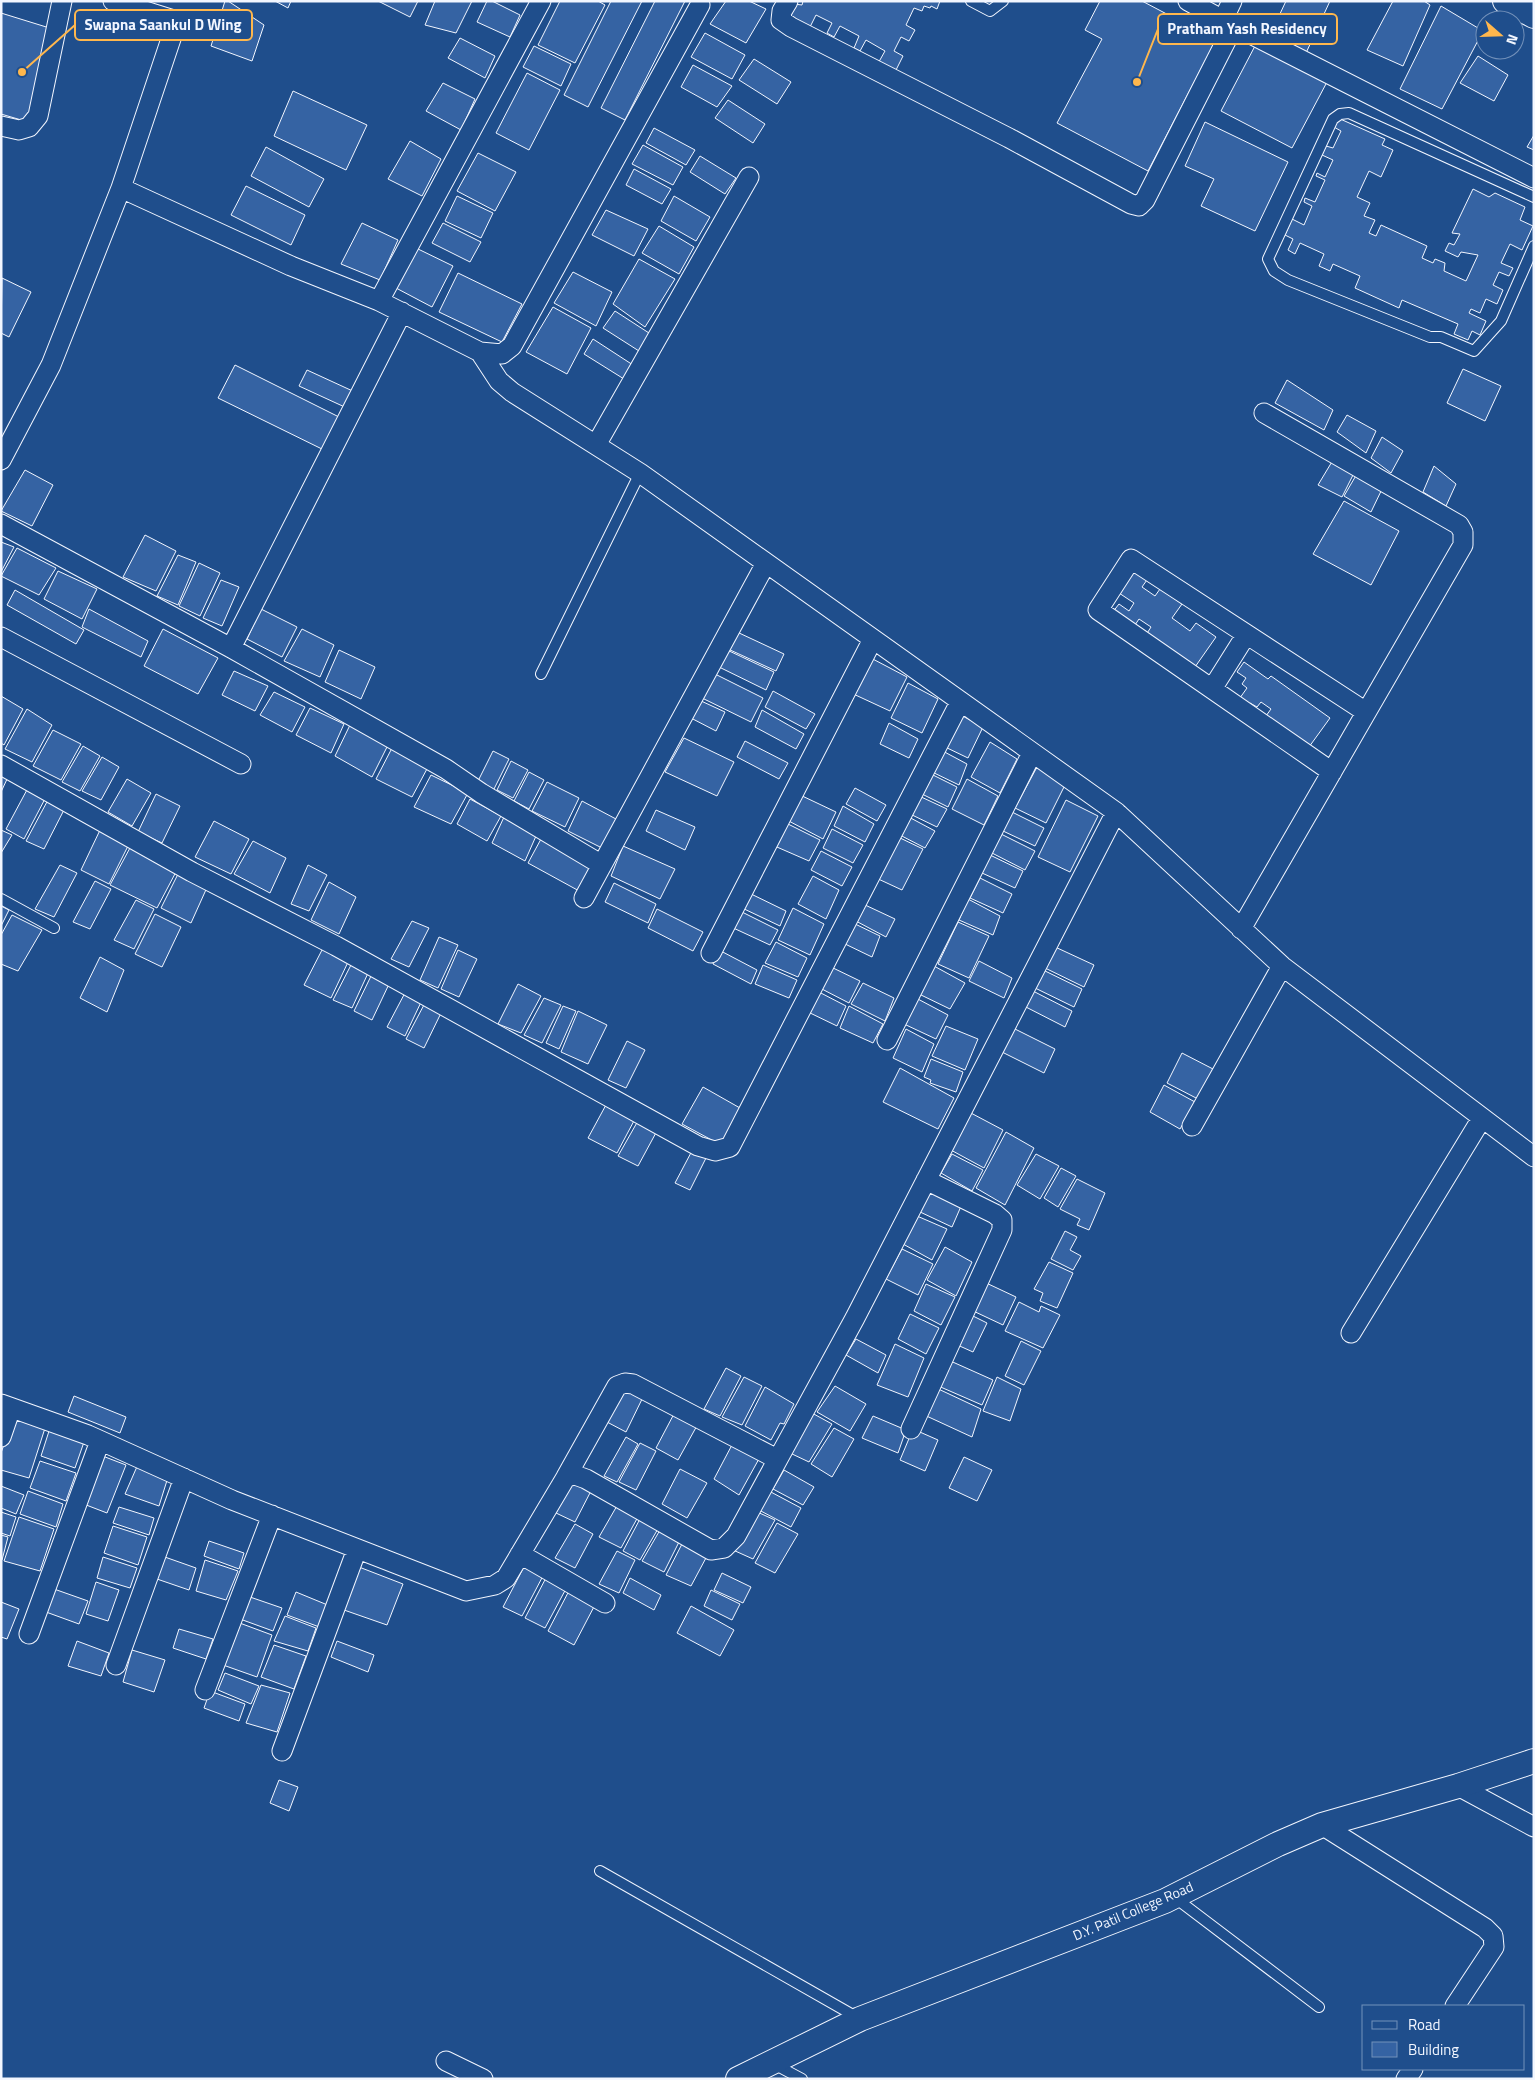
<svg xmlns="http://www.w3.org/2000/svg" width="1535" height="2080" viewBox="0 0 1535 2080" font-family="'Titillium Web',sans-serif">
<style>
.building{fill:#3563a3;stroke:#f2f6ff}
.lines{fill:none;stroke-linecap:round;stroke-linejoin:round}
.service-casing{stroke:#f2f6ff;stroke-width:12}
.minor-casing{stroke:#f2f6ff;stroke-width:21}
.tertiary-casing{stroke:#f2f6ff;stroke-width:26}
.service{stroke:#1f4e8c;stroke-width:10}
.minor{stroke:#1f4e8c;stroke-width:19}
.tertiary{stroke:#1f4e8c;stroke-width:24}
.labels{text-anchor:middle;stroke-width:4;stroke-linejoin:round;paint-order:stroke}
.street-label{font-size:14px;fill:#f2f6ff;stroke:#1f4e8c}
.leader{fill:none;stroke:#ffb74d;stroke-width:2}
.callout-dot{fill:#ffb74d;stroke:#1f4e8c;stroke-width:2}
.callout{fill:#1f4e8c;stroke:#ffb74d;stroke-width:2}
.callout-label{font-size:15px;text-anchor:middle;font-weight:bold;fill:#f2f6ff}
</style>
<rect width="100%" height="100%" fill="#1f4e8c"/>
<!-- building -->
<path class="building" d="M225 1H228L264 25 252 61 211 46Z
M275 1H291L288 8Z
M378 1H418L410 17Z
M435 1H472L456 33 425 25Z
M487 1H492L520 15 510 37 477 22Z
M560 1H598L605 5 575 63 538 45Z
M611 1H642L588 107 564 95Z
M655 1H685L625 120 601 108Z
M726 1H749L766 9 746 43 710 24Z
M803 1H940L937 9 931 6 930 8 924 6 922 11 914 8 906 25 915 30 909 41 901 37 894 51 903 56 893 76 876 67 885 51 866 40 860 51 854 48 859 36 840 26 834 37 827 33 832 23 816 15 810 27 791 17 794 4 802 5Z
M1100 1H1142L1216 40 1148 171 1057 123 1102 39 1085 30Z
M1286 1H1330L1306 53 1271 33Z
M1393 1H1424L1430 5 1403 66 1367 50Z
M1441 6 1483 31 1442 109 1400 89Z
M1 13 56 30 28 122 1 114Z
M705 33 745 55 732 79 691 57Z
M460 38 495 56 485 78 448 58Z
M1256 44 1327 82 1292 148 1221 111Z
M534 46 571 64 561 86 523 67Z
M1478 56 1508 75 1494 101 1460 83Z
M754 59 791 82 777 104 739 80Z
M693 65 732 86 717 107 681 87Z
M527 73 560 90 529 150 496 133Z
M443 83 475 99 461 130 426 111Z
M293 91 367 125 346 170 274 136Z
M728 100 765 124 753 143 715 118Z
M1338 118 1385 139 1382 145 1393 150 1381 177 1369 171 1357 197 1370 203 1364 216 1375 220 1369 233 1376 236 1381 225 1427 246 1422 258 1433 263 1435 259 1445 263 1444 271 1466 281 1478 255 1461 252 1458 257 1445 251 1449 243 1454 245 1460 234 1452 233 1473 189 1489 197 1495 193 1525 207 1520 220 1533 226 1522 250 1510 244 1501 263 1513 268 1509 276 1499 272 1493 285 1503 290 1497 304 1486 299 1480 313 1471 309 1469 313 1486 321 1480 335 1472 331 1468 340 1454 334 1458 324 1402 300 1399 308 1355 288 1360 276 1333 264 1330 271 1319 266 1324 254 1300 243 1295 254 1288 250 1293 239 1285 235 1292 219 1304 225 1312 206 1304 202 1305 198 1315 202 1325 180 1316 176 1317 173 1325 177 1333 160 1322 155 1326 146 1333 148 1341 131 1334 127Z
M1205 122 1288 162 1255 231 1201 206 1214 179 1185 166Z
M654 128 695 150 686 165 646 143Z
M1534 135V150L1527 147Z
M410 141 441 159 422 196 388 179Z
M643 145 683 167 673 185 632 164Z
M266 147 324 179 309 207 251 176Z
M478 153 516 172 495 211 457 191Z
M700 156 736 178 725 194 690 172Z
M634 169 671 189 662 204 626 185Z
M246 186 305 215 291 245 231 215Z
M457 196 493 213 481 238 445 221Z
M674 196 710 217 696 241 661 221Z
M606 210 648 229 634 256 592 235Z
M362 223 398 240 380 280 341 264Z
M443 223 481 242 470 262 432 243Z
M659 226 694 247 679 274 642 253Z
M416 248 453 266 432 307 396 288Z
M639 259 675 279 645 327 613 304Z
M573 272 612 292 596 326 554 303Z
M458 273 522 304 502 342 439 312Z
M2 278 31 292 9 337 1 333Z
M553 307 591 328 567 374 526 352Z
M615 311 649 333 639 351 603 328Z
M593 339 633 365 624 379 584 354Z
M235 365 343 419 326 451 218 398Z
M1463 369 1501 386 1485 421 1447 403Z
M307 370 357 393 349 409 299 386Z
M1287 380 1333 410 1324 430 1275 403Z
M1347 415 1376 431 1366 453 1337 432Z
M1382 437 1403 451 1391 473 1371 458Z
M1333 460 1355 471 1342 497 1318 485Z
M1434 466 1456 484 1446 506 1423 492Z
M25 470 53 485 32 526 1 511Z
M1358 472 1384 485 1371 512 1344 496Z
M1344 501 1399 531 1371 585 1313 554Z
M145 535 176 551 156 591 123 577Z
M1 542 14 547 1 572Z
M17 548 56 568 39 595 1 576Z
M178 555 196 562 178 605 157 596Z
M199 563 220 573 200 616 179 606Z
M1136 568 1149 577 1142 587 1155 596 1160 589 1182 604 1172 618 1190 631 1196 623 1216 637 1195 667 1144 638 1151 627 1139 619 1133 628 1112 613 1119 604 1129 611 1134 603 1119 593Z
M58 571 97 589 82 619 44 599Z
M221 580 239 587 222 626 203 618Z
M15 590 84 630 76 644 7 605Z
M89 609 148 641 141 657 82 627Z
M261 609 297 627 282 657 247 639Z
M163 629 218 658 198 694 144 666Z
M302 629 334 645 320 677 284 661Z
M737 632 784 654 776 671 728 649Z
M725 649 774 672 766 690 717 666Z
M339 650 375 667 361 699 325 682Z
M869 657 907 677 890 711 849 692Z
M1244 662 1268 679 1271 676 1330 718 1309 747 1263 720 1271 709 1261 702 1257 707 1250 703 1246 709 1237 702 1247 688 1242 684 1246 678 1237 672Z
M234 671 268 686 255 711 222 695Z
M713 673 763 698 751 722 700 697Z
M908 683 938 699 922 733 891 718Z
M773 691 815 714 806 729 765 707Z
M274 692 305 707 292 732 260 715Z
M1 696 23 709 4 745 1 743Z
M699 700 725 712 716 731 689 717Z
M310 708 344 724 331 753 296 735Z
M27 709 52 725 32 762 5 749Z
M762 710 804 734 796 749 755 727Z
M957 713 983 727 968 758 941 745Z
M889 723 918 739 909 758 880 744Z
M350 725 388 745 372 777 335 756Z
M53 730 81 744 61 780 33 766Z
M684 738 734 762 717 796 665 772Z
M745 741 788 763 779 779 737 757Z
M990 742 1017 759 1000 793 971 777Z
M83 746 100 756 80 791 62 782Z
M392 748 428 767 412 797 376 779Z
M939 749 967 764 959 785 928 770Z
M493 751 509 759 493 791 477 783Z
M102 757 119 767 101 800 82 791Z
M511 761 528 770 513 798 497 790Z
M1037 767 1066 783 1046 823 1015 808Z
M529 772 544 780 529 809 514 801Z
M927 772 957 787 948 807 918 792Z
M1 774 8 777 1 792Z
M431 775 468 793 451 824 414 807Z
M127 779 151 793 132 826 108 812Z
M967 779 998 796 984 825 952 809Z
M547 782 579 798 565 827 532 811Z
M29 786 47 795 24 839 6 829Z
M855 788 886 805 877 821 846 804Z
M156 794 180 806 162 843 138 832Z
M798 794 836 812 823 839 785 819Z
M917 795 947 809 937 827 908 813Z
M49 798 66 806 44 849 26 841Z
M470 799 501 816 487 841 457 824Z
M1066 800 1098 816 1070 872 1038 857Z
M582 801 616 819 602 848 568 831Z
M843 806 874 824 865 842 834 826Z
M656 810 695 827 685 850 646 831Z
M1012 812 1044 828 1035 846 1003 831Z
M905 815 935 831 925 848 896 833Z
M504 817 536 836 525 861 492 843Z
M214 821 249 839 231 874 195 857Z
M782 821 820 840 809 861 770 844Z
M101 828 130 842 109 884 81 870Z
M832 829 863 845 853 863 823 848Z
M1 830 12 835 1 853Z
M1001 834 1035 851 1025 870 992 853Z
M896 836 923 849 902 890 874 877Z
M541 839 590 865 581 892 528 863Z
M253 841 286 858 270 893 234 874Z
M131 846 177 870 157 908 110 885Z
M623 846 675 869 660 899 611 876Z
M821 851 852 867 842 886 811 870Z
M990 855 1023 871 1015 888 982 873Z
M60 865 77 873 54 917 35 909Z
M308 865 327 875 309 911 291 904Z
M181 868 209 883 191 923 161 908Z
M813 876 839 890 826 919 798 904Z
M980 878 1012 894 1003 913 970 898Z
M95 881 111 889 90 929 73 922Z
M329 882 356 897 339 934 311 920Z
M614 883 656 904 648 923 605 902Z
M747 892 786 911 780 926 740 907Z
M968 899 1000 916 993 935 959 920Z
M136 900 154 909 134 949 114 940Z
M863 904 895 919 886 937 854 920Z
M1 906 9 910 1 926Z
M793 908 824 924 810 955 778 940Z
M657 909 703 932 693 951 648 928Z
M738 910 778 930 770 945 729 926Z
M155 914 181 927 162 967 135 954Z
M12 915 42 930 18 971 1 964V935Z
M412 921 429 928 409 967 391 959Z
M851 922 880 936 872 957 841 942Z
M958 922 989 936 969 978 938 964Z
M439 937 458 945 438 988 420 980Z
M776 942 807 958 798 977 765 963Z
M1053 946 1094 965 1084 987 1043 967Z
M323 948 349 960 331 998 304 985Z
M458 950 477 959 459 997 441 989Z
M719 950 757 970 751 984 713 964Z
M100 957 124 970 107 1012 80 998Z
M979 961 1012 978 1004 998 969 981Z
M352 963 369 971 352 1008 333 1000Z
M763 965 797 980 789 998 755 984Z
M829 966 860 981 849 1003 818 987Z
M934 966 965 983 950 1009 919 994Z
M1041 969 1082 989 1074 1007 1033 987Z
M372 974 390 982 372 1020 354 1011Z
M863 983 894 998 885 1021 851 1004Z
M518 984 541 996 521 1033 498 1024Z
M407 989 423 998 405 1036 387 1027Z
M1031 990 1072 1011 1065 1027 1022 1005Z
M817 991 846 1006 837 1026 806 1011Z
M544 998 561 1005 542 1043 524 1035Z
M916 998 948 1015 936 1039 904 1024Z
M426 1001 443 1009 424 1048 406 1039Z
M563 1006 576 1011 559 1049 546 1043Z
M849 1006 883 1024 873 1043 840 1028Z
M578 1011 607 1025 588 1064 561 1052Z
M946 1026 978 1039 965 1070 932 1056Z
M1013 1028 1055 1049 1044 1073 1002 1052Z
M906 1029 934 1044 922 1072 893 1058Z
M627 1041 645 1050 626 1088 608 1080Z
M1182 1053 1213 1069 1198 1099 1167 1083Z
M931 1059 963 1072 956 1092 930 1083 931 1080 924 1077Z
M900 1068 954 1098 938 1129 883 1102Z
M1164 1085 1195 1102 1180 1129 1150 1112Z
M703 1087 740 1108 721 1145 682 1124Z
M607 1103 636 1117 617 1153 588 1138Z
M969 1112 1003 1130 984 1168 949 1149Z
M639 1119 658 1129 638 1166 618 1156Z
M1006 1132 1034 1148 1005 1205 976 1188Z
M694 1147 708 1154 690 1190 675 1183Z
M952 1154 983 1170 972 1191 941 1173Z
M1036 1154 1059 1166 1040 1199 1017 1185Z
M1061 1168 1076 1176 1058 1207 1044 1198Z
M1077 1179 1105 1193 1089 1230 1077 1225 1080 1219 1060 1209Z
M931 1190 962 1204 952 1227 918 1211Z
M917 1216 947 1229 932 1260 903 1244Z
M1065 1231 1077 1237 1070 1250 1081 1256 1073 1270 1051 1259Z
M945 1247 972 1262 956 1296 927 1280Z
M902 1249 933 1264 918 1295 886 1279Z
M1049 1262 1073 1273 1057 1308 1040 1301 1043 1293 1034 1289Z
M982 1281 1016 1297 1003 1325 969 1309Z
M926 1284 955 1297 941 1325 914 1311Z
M1019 1302 1039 1312 1041 1306 1060 1315 1043 1348 1005 1331Z
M967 1313 987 1323 973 1352 953 1343Z
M910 1314 939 1328 926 1354 898 1339Z
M856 1339 886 1355 878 1373 846 1355Z
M1021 1341 1041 1351 1024 1385 1005 1376Z
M895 1344 924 1358 908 1397 877 1385Z
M946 1359 993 1380 982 1405 936 1385Z
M726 1368 741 1376 720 1416 704 1409Z
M744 1377 762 1386 742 1425 722 1417Z
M997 1377 1021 1389 1010 1421 983 1411Z
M628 1385 645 1393 626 1432 607 1422Z
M835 1386 866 1404 850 1431 817 1412Z
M932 1386 981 1409 972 1437 920 1413Z
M765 1387 794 1404 784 1424 780 1423 771 1440 745 1426Z
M74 1396 126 1417 120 1433 68 1412Z
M676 1410 699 1422 678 1460 656 1448Z
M812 1413 832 1424 809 1462 790 1453Z
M14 1416 46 1425 29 1478 1 1470V1453Z
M873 1416 906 1430 898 1453 862 1438Z
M50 1428 85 1439 75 1468 41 1456Z
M834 1428 854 1439 832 1477 811 1464Z
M913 1429 938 1440 925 1471 900 1460Z
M626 1437 638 1444 617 1482 604 1476Z
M640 1443 656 1451 636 1490 619 1482Z
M733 1443 760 1457 739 1495 714 1479Z
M100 1455 126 1465 107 1513 81 1503Z
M964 1457 992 1470 977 1501 949 1488Z
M40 1461 76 1473 66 1501 30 1488Z
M139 1462 169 1474 159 1506 125 1494Z
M680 1469 707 1483 687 1518 662 1504Z
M784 1470 814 1487 803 1505 773 1489Z
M574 1480 592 1489 575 1522 556 1513Z
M1 1486 24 1495 16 1514 1 1508Z
M28 1491 63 1504 56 1527 20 1514Z
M769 1491 801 1508 791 1527 759 1510Z
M618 1504 639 1515 621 1548 599 1537Z
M119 1507 154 1518 149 1535 113 1523Z
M755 1511 775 1520 753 1559 733 1550Z
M1 1512 16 1517 10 1536 1 1533Z
M19 1517 54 1529 40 1571 4 1561Z
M641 1517 659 1527 640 1560 623 1551Z
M777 1523 798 1534 775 1573 755 1563Z
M575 1524 593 1534 575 1568 555 1558Z
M113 1526 147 1537 138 1565 104 1553Z
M660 1530 680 1540 664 1572 642 1561Z
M1 1535 8 1537 2 1560H1Z
M209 1541 244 1553 239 1569 204 1556Z
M683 1542 707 1556 691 1586 666 1575Z
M617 1551 635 1560 619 1593 599 1584Z
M162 1556 196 1568 189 1590 154 1578Z
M103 1557 137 1568 130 1588 97 1578Z
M205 1560 238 1571 226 1600 196 1591Z
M526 1563 545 1572 522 1616 503 1607Z
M359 1567 403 1584 387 1625 344 1610Z
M722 1573 751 1587 743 1603 714 1590Z
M548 1574 568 1585 545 1628 525 1618Z
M630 1578 661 1595 654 1610 623 1593Z
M96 1582 119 1590 108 1621 86 1614Z
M571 1587 597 1601 574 1645 548 1631Z
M54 1589 88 1601 79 1624 46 1612Z
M711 1590 740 1604 732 1620 704 1606Z
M296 1592 330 1606 322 1628 287 1615Z
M250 1597 282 1608 273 1631 240 1619Z
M1 1602 19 1609 7 1639 1 1637Z
M691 1606 734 1630 720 1656 677 1633Z
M285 1616 316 1628 308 1651 274 1641Z
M237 1622 272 1635 257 1677 223 1665Z
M179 1629 213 1639 206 1659 173 1648Z
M77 1641 109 1653 101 1676 68 1666Z
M337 1641 374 1655 368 1672 331 1657Z
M274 1645 306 1656 294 1689 261 1677Z
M132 1650 165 1660 154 1692 123 1682Z
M225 1673 259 1686 251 1704 218 1690Z
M261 1685 290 1693 277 1732 246 1723Z
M210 1691 245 1704 239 1721 204 1708Z
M279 1780 298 1787 289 1811 270 1803Z"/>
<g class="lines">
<!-- service casing -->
<g class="service-casing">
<path id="service" d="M971 1 990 11 1003 1
M1534 197 1349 113 1340 114 1333 119 1268 259 1274 271 1288 280 1430 337H1441L1474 351 1501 321 1534 246
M541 674 640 473
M1 899 54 928
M600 1871 860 2019
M1174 1897 1319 2007
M772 2063 802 2079"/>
</g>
<!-- minor casing -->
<g class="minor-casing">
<path id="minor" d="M788 1 782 11 781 20 791 27 1009 138 1131 204 1139 206 1145 200 1229 35 1223 20 1188 1
M1232 1 1223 20 1534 178
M1 126 19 130 29 127 38 116 62 1
M121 188 291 266 379 301 480 352 499 381 512 392 640 473 1116 812 1282 966 1534 1157
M379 301 541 1
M480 352 502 354 512 346 700 5
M596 445 749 177
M1 460 51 365 121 188 177 21 113 1
M1 524 231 648 446 769 481 793 602 865
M1 637 241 764
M231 648 402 312
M1212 689 1246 635
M1 765 192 872 336 946 698 1146 715 1151 730 1147 960 702
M1332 772 1098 610 1131 559 1366 712
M584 898 766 563
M1241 929 1463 545V532L1459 525 1264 413
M711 953 873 639
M887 1040 1032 753
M1192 1126 1282 966
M1351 1333 1482 1118
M1 1404 88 1435 232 1500 466 1591 495 1585 506 1578 566 1477 575 1475 586 1479 711 1550 724 1548 736 1536 855 1318 1116 812
M911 1429 1002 1230V1220L995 1214 926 1180
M1 1437 11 1408
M566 1477 617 1386 625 1383 633 1384 777 1459
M520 1554 605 1603
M29 1634 100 1441
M116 1665 184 1478
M205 1690 272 1515
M282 1751 357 1549
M1458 1786 1534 1827
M1322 1825 1485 1928 1493 1936 1494 1947 1455 2006
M446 2061 483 2079
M1406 2079 1413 2069"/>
</g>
<!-- tertiary casing -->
<g class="tertiary-casing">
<path id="tertiary" d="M1505 1 1534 16
M738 2079 860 2019 1165 1901 1278 1844 1322 1825 1458 1786 1534 1761"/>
</g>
<!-- service -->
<use href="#service" class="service"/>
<!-- minor -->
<use href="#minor" class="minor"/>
<!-- tertiary -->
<use href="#tertiary" class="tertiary"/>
</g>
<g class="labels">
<!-- street labels -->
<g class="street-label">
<text transform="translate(1133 1911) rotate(-23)" y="5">D.Y. Patil College Road</text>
</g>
</g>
<!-- callouts -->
<path class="leader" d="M22 72L75 25M1137 82L1158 29"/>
<g class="callout-dot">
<circle cx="22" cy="72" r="5"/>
<circle cx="1137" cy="82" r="5"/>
</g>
<g class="callout">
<rect x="75" y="10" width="177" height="30" rx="5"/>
<rect x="1158" y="14" width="179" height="30" rx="5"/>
</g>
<g class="callout-label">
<text x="163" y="30">Swapna Saankul D Wing</text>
<text x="1247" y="34">Pratham Yash Residency</text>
</g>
<!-- border -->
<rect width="1535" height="2080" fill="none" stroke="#f2f6ff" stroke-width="5"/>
<!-- legend -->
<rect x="1362" y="2005" width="162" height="65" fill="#1f4e8c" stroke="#7391ba"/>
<rect x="1372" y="2021" width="25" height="8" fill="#1f4e8c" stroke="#7391ba"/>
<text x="1408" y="2030" font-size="15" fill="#f2f6ff">Road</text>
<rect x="1372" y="2042" width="25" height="15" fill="#3563a3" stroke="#7391ba"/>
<text x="1408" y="2055" font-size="15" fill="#f2f6ff">Building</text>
<!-- north arrow -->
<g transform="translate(1500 35) rotate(110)"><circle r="24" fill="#1f4e8c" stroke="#7391ba"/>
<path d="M0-4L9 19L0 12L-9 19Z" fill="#ffb74d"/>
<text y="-8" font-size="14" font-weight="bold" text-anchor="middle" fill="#f2f6ff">N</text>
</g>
</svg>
